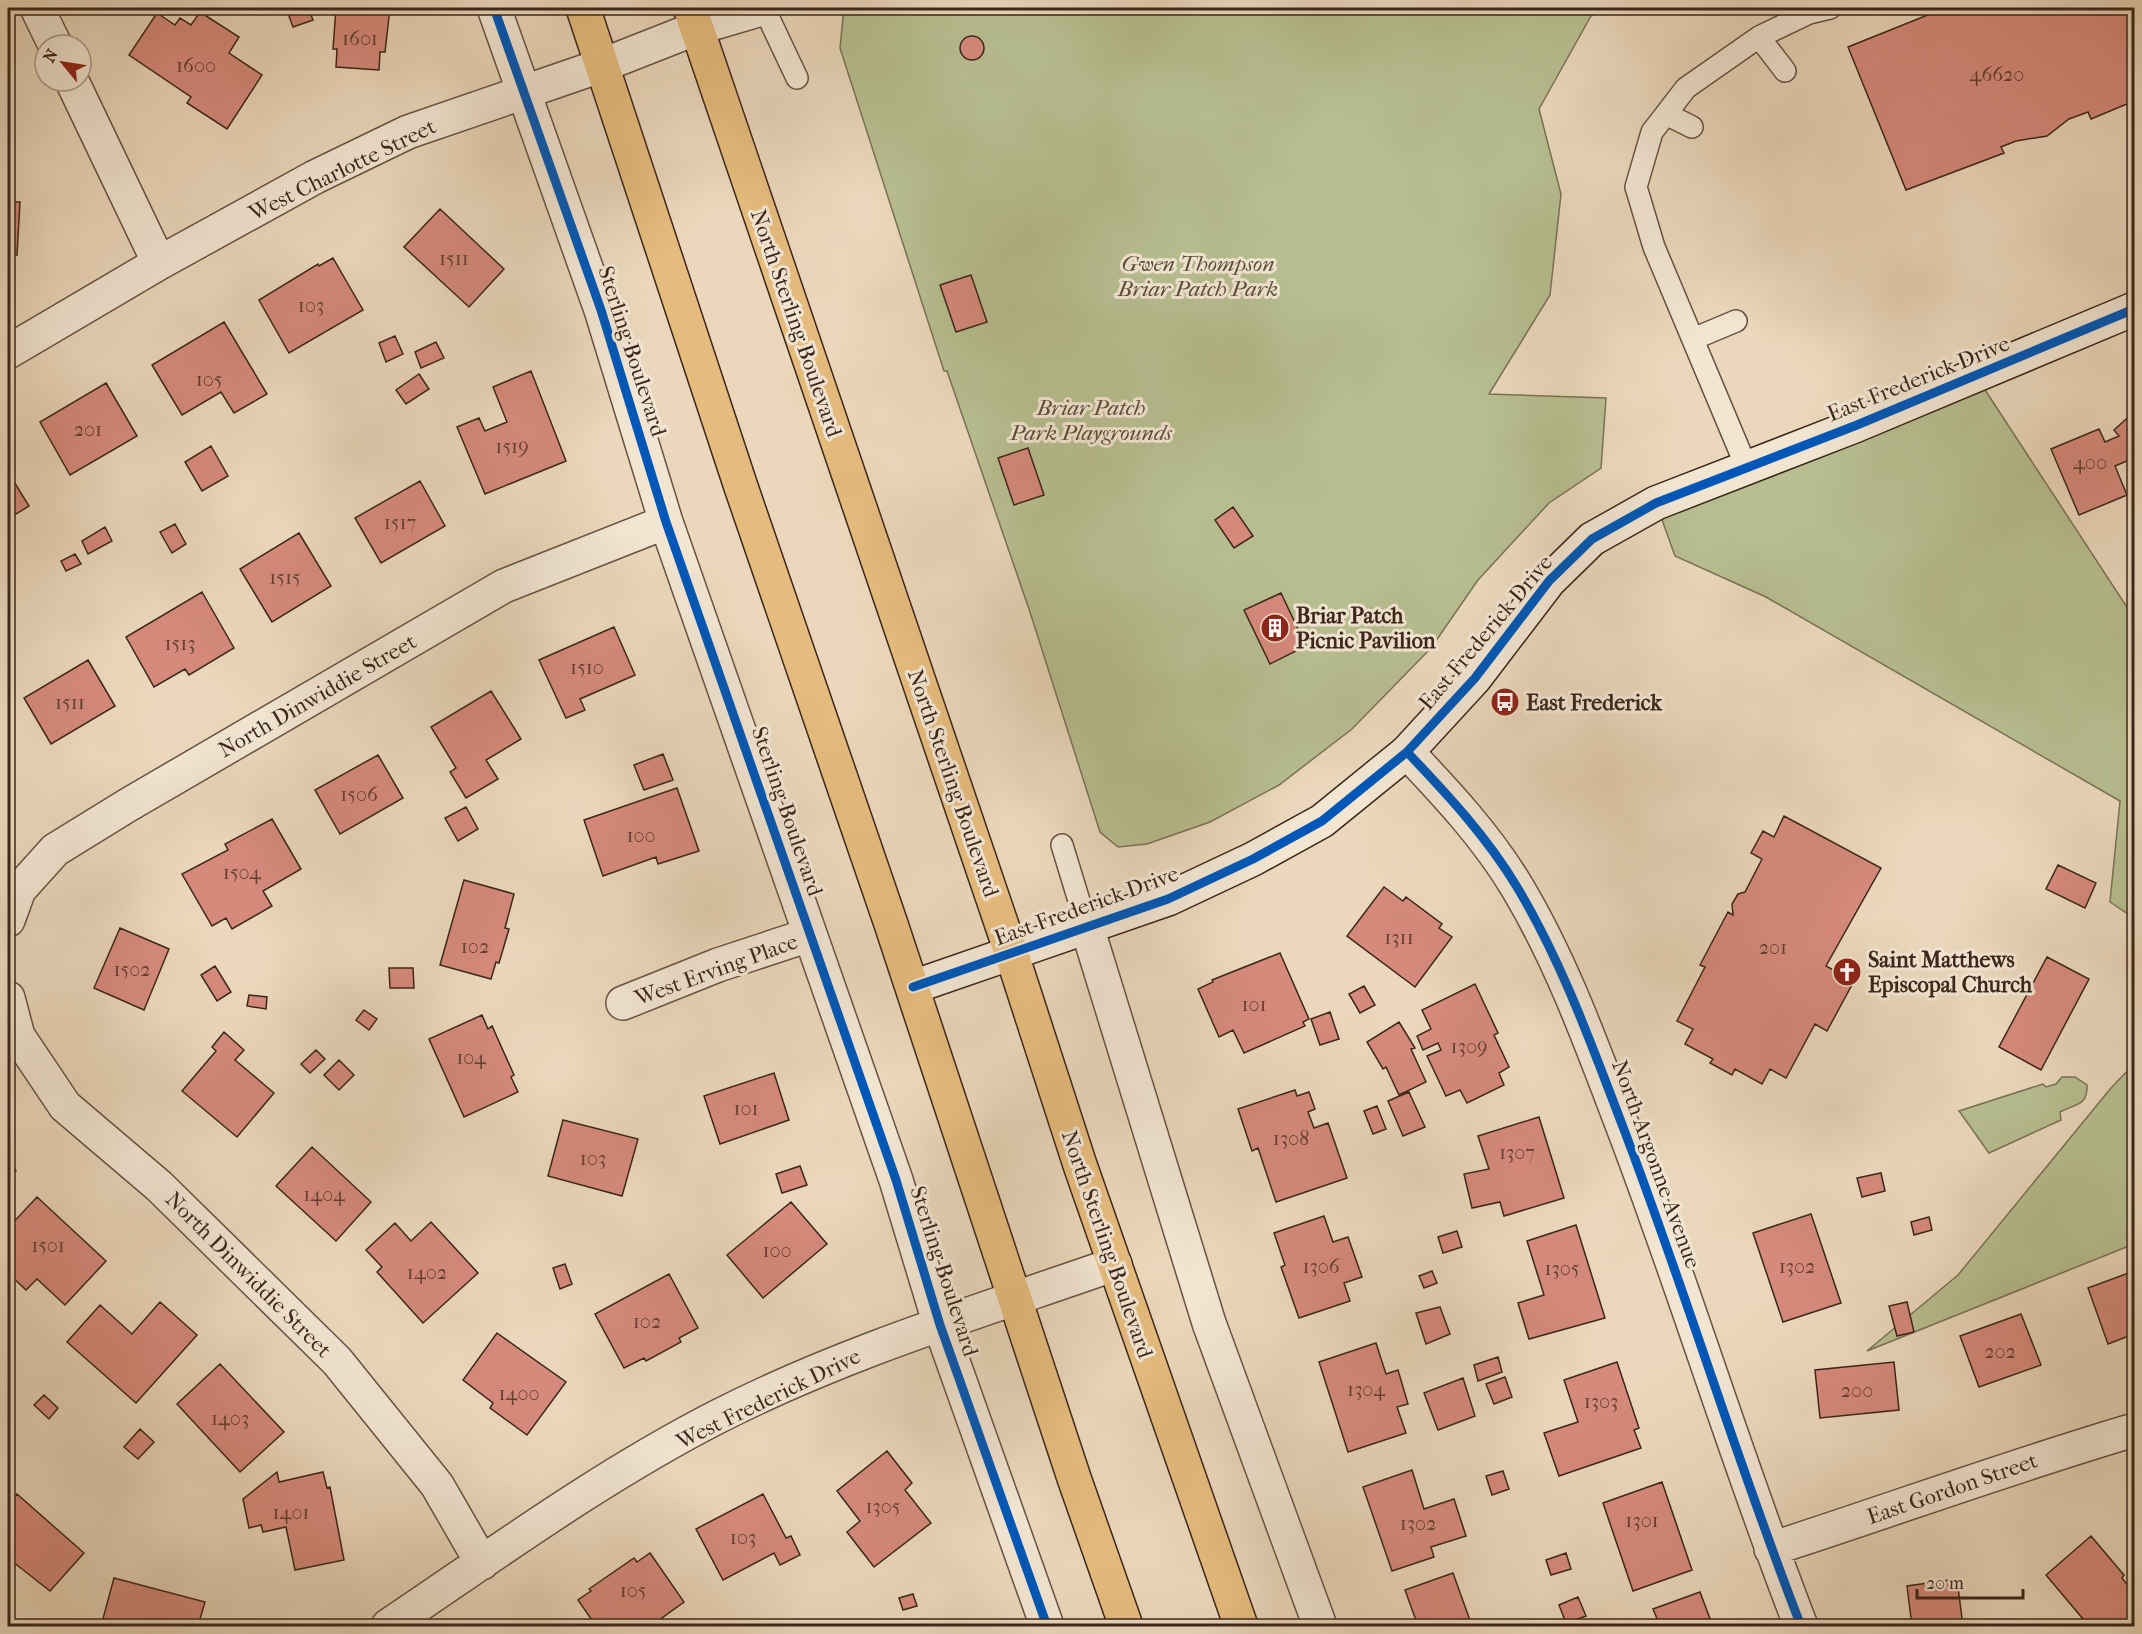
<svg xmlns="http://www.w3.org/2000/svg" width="2142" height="1634" viewBox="0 0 2142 1634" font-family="'IM FELL French Canon',serif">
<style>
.green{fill:#b7bf91;stroke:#797256;stroke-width:1.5}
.building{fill:#d68a7c;stroke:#3b261a;stroke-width:1.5}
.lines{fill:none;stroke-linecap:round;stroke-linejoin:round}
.lane-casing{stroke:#675242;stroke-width:24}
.street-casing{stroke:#675242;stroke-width:36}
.secondary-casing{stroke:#3b261a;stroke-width:36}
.primary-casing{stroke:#3b261a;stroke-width:36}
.lane{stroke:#f2e6d3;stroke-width:21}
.street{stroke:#f2e6d3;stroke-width:33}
.secondary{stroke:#f2e6d3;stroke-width:33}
.primary{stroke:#e6bc7e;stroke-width:33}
.cycleway-casing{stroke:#f2e6d3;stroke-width:13}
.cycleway{stroke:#0057b8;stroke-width:9}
.labels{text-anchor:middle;stroke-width:6;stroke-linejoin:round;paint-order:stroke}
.number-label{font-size:20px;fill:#623f32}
.street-label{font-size:22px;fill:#3b261a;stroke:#f2e6d3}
.park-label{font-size:22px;font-style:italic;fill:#5a4c38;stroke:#f2e6d3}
.poi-label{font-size:22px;font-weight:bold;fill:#3b261a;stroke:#f2e6d3;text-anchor:start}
</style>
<rect width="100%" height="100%" fill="#ebd8bc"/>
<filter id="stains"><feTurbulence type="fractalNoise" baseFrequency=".00333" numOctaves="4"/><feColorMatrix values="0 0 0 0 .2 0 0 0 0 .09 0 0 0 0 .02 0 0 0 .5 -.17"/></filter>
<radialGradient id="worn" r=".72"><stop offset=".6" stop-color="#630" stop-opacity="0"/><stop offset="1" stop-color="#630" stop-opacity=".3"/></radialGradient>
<!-- green -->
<path class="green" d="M844 8H1606L1591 16 1539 109 1561 194 1550 295 1489 394 1606 398 1601 468 1549 503 1478 580 1431 648 1352 729 1279 785 1210 822 1147 844 1118 847 1100 832 1030 612 947 371H944L840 48Z
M1976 376 2134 618V918L2110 902 2120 801 1766 597 1675 556 1656 503Z
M2134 1064V1244L1867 1351 1958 1275 2111 1088Z
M2062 1077H2075L2087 1085C2088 1106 2075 1104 2060 1112L2061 1120 1989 1153 1959 1111 2043 1084 2046 1087 2056 1084Z"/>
<!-- building -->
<path class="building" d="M286 8H308L313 20 293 27Z
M336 8H390L385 52H380L379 70 336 67 337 49H333Z
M1945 8H2134V101L2091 119 2088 112 2069 119 2047 136 2016 141 2001 147 2004 153 1906 190 1848 47Z
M200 12 239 37 229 53 262 75 227 129 187 103 191 97 129 55 157 13 175 25 180 18 191 25Z
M960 48a12 12 0 1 1 24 0a12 12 0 1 1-24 0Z
M8 130 13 131 10 202H20L17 255H8Z
M440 209 504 269 469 307 404 247Z
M333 258 363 310 289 353 259 300 318 264 319 266Z
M971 275 987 322 956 332 940 285Z
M224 322 267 394 234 413 221 392 182 415 152 365Z
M395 336 403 354 386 362 379 343Z
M436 342 444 358 421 368 415 352Z
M531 371 566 461 485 494 457 427 479 418 485 431 507 422 493 387Z
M419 374 429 389 406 404 396 390Z
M106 383 137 436 70 475 40 422Z
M2134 412V458L2115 466 2127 495 2079 515 2051 449 2099 429 2105 442 2119 436 2114 430Z
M211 446 228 476 202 491 185 462Z
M1028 448 1044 495 1014 505 998 458Z
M8 472 29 506 8 519Z
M420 481 445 526 381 563 355 518Z
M1233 507 1253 536 1234 548 1215 520Z
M175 524 186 544 172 553 160 532Z
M105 527 112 541 88 554 82 541Z
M299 533 331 586 272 622 240 569Z
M75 554 81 564 66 571 61 561Z
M202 592 234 648 189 675 185 669 154 687 126 637Z
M1281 593 1306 646 1270 664 1244 610Z
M614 627 635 675 580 699 585 710 566 718 539 660Z
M88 660 115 706 51 744 24 698Z
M491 691 521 739 486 760 498 779 466 798 450 772 456 768 431 727Z
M663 754 673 780 644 790 634 765Z
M378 755 403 798 340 834 315 790Z
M677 788 699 851 658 864 656 857 603 876 584 820Z
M466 807 478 829 458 841 445 818Z
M1784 816 1881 868 1826 966 1854 981 1827 1031 1815 1024 1786 1078 1770 1069 1762 1084 1735 1069 1732 1075 1710 1063 1713 1059 1685 1044 1693 1029 1677 1021 1705 967 1700 965 1728 912 1733 915 1732 904 1738 894 1745 892 1762 859 1751 853 1763 831 1774 837Z
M272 819 301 869 263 891 272 906 232 929 226 918 212 926 182 874 228 850 225 844Z
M2058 865 2096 883 2085 908 2046 889Z
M464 880 514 894 505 928 509 929 499 963 496 962 491 979 440 965Z
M1384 887 1403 901 1406 897 1442 924 1439 928 1452 937 1415 987 1347 936Z
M120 928 169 949 144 1010 94 988Z
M1280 953 1309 1019 1303 1022 1305 1026 1244 1053 1233 1030 1219 1037 1198 989 1213 982 1212 980Z
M2047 957 2089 979 2041 1070 1999 1047Z
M215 966 231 992 217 1001 201 975Z
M389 968H413L414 988H390Z
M1475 984 1498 1033 1494 1035 1509 1067 1499 1073 1504 1085 1467 1103 1460 1090 1446 1096 1427 1056 1441 1050 1438 1043 1423 1050 1417 1036 1431 1029 1422 1010Z
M1364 986 1375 1005 1360 1013 1349 994Z
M249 995 267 997 266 1009 247 1006Z
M364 1010 377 1019 369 1030 356 1020Z
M1330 1012 1339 1039 1320 1045 1311 1019Z
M482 1015 488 1029 492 1026 514 1075 511 1077 518 1092 464 1117 429 1039Z
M1399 1022 1415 1048 1411 1049 1426 1082 1399 1095 1386 1067 1383 1069 1367 1042Z
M224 1032 244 1050 235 1060 274 1093 237 1137 182 1091 216 1051 212 1047Z
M316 1050 325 1059 310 1073 301 1064Z
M339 1060 354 1075 339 1090 324 1075Z
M774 1073 789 1120 720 1144 704 1096Z
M1295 1090 1297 1096 1309 1092 1315 1109 1308 1112 1314 1128 1328 1123 1347 1178 1276 1202 1258 1148 1252 1151 1238 1109Z
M1409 1092 1425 1127 1403 1136 1388 1101Z
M1377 1106 1386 1129 1373 1134 1364 1111Z
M1539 1117 1564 1198 1504 1216 1500 1202 1472 1208 1464 1174 1489 1169 1478 1136Z
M563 1120 638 1139 622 1196 548 1176Z
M312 1147 371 1202 336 1241 276 1186Z
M8 1160 16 1171 8 1178Z
M800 1166 807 1185 782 1193 776 1174Z
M1881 1173 1885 1191 1862 1197 1857 1178Z
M37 1197 106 1261 65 1305 37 1279 26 1290 8 1273V1228Z
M791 1202 827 1244 763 1298 727 1255Z
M1811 1214 1841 1303 1783 1322 1753 1233Z
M1324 1216 1333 1242 1348 1237 1362 1277 1344 1283 1350 1301 1299 1318 1281 1267 1285 1265 1274 1233Z
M1929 1217 1932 1230 1914 1235 1911 1222Z
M431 1222 478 1273 423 1323 377 1272 382 1267 366 1250 395 1223 411 1241Z
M1576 1225 1605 1318 1529 1339 1518 1303 1544 1295 1527 1241Z
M1457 1231 1462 1247 1443 1253 1438 1237Z
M565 1264 572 1284 560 1289 553 1268Z
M1432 1271 1437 1283 1424 1288 1419 1276Z
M2134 1271V1334L2108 1344 2088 1288Z
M669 1274 698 1328 679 1338 681 1342 646 1361 644 1358 624 1368 595 1314Z
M160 1302 197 1335 136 1403 67 1342 100 1305 132 1334Z
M1907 1302 1914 1332 1897 1336 1889 1306Z
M1440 1307 1450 1334 1426 1344 1416 1313Z
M2021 1314 2041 1365 1979 1387 1960 1336Z
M497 1333 566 1382 527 1435 490 1408 493 1403 463 1380Z
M1376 1343 1386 1374 1398 1370 1408 1404 1397 1407 1406 1433 1348 1452 1319 1362Z
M1498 1357 1502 1372 1478 1381 1474 1365Z
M1617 1362 1639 1428 1634 1430 1641 1448 1559 1476 1544 1433 1578 1422 1564 1380Z
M1894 1362 1899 1410 1820 1418 1815 1370Z
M220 1364 284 1432 240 1472 177 1404Z
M1505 1377 1512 1397 1494 1404 1486 1384Z
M1463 1378 1475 1416 1438 1430 1424 1393Z
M44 1395 58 1408 49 1419 34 1405Z
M140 1429 154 1442 138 1459 124 1447Z
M887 1451 912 1483 905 1490 931 1523 874 1567 847 1532 860 1521 837 1491Z
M1412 1470 1424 1509 1454 1499 1466 1536 1431 1547 1434 1557 1392 1571 1363 1487Z
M1503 1471 1509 1489 1492 1495 1486 1476Z
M277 1472 279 1482 323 1472 327 1488 330 1487 344 1560 295 1570 286 1527 263 1532 261 1525 249 1528 243 1499Z
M1662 1482 1692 1570 1633 1591 1603 1503Z
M17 1494 84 1553 50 1591 8 1558V1505Z
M763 1494 786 1538 791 1536 800 1555 780 1565 774 1553 723 1580 696 1529Z
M2091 1536 2124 1575 2122 1578 2134 1593V1626H2089L2046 1575Z
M650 1553 684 1602 662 1618 668 1626H596L578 1600 591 1591 589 1589 634 1558 637 1562Z
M1566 1553 1571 1569 1551 1575 1546 1560Z
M1453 1573 1472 1626H1418L1405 1590Z
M114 1578 205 1602 198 1626H101Z
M1957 1579 1963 1626H1912L1907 1586Z
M1700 1592 1712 1624 1715 1623 1717 1626H1660L1653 1609Z
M913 1594 917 1606 903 1610 899 1598Z
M1578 1597 1586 1616 1566 1623 1559 1605Z
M960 1620 962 1626H937Z"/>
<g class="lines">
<!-- lane casing -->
<g class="lane-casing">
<path id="lane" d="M764 8 797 78
M1759 37 1785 71
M1666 114 1692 127
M1693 339 1736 321
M1746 466 1654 247 1636 187 1652 132 1686 88 1759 37 1809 13 1830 8
M1062 845 1087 927"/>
</g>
<!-- street casing -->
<g class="street-casing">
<path id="street" d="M37 8 55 45
M494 8 601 310 666 522 896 1180 940 1325 1047 1626
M72 81 159 263
M8 352 159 263 315 177 408 132 603 65 697 28 765 8
M1407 752C1447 794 1487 837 1517 887 1562 962 1592 1046 1623 1127 1686 1292 1737 1462 1801 1626
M8 920 19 890 55 850 128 805 504 586 666 522
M1087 927 1209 1323 1320 1626
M8 998 18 1036 65 1106 159 1186 337 1361 437 1485 482 1563
M623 1003 718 965 809 935
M1771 1549C1892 1510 2012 1466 2134 1430
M388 1626C495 1554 602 1476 717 1417 844 1352 981 1311 1115 1264"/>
</g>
<!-- secondary casing -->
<g class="secondary-casing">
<path id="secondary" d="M913 987 1168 899 1253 859 1322 821 1407 752 1475 678 1549 581 1592 539 1656 503 1857 425 2134 309"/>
</g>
<!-- primary casing -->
<g class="primary-casing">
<path id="primary" d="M583 8 741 487 891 924 1074 1478 1126 1626
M690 8 1011 952 1080 1165 1241 1626"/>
</g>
<!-- lane -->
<use href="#lane" class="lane"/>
<!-- street -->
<use href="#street" class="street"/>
<!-- secondary -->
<use href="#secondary" class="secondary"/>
<!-- primary -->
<use href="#primary" class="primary"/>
<!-- cycleway casing -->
<g class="cycleway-casing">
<path id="cycleway" d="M494 8 601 310 666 522 896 1180 940 1325 1047 1626
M1407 752C1447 794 1487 837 1517 887 1562 962 1592 1046 1623 1127 1686 1292 1737 1462 1801 1626
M913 987 1168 899 1253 859 1322 821 1407 752 1475 678 1549 581 1592 539 1656 503 1857 425 2134 309"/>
</g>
<!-- cycleway -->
<use href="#cycleway" class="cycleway"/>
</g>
<!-- icons -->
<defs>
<g id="building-disc" transform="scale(1.5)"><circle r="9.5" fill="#8f2418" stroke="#f2e6d3"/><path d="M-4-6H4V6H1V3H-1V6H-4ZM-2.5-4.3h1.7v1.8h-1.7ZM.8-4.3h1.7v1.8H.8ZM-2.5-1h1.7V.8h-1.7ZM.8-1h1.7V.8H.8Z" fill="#fff"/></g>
<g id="bus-disc" transform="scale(1.5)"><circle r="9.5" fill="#8f2418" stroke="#f2e6d3"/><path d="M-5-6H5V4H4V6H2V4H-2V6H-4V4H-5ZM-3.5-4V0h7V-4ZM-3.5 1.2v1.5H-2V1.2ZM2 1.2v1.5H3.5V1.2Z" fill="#fff"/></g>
<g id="church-disc" transform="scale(1.5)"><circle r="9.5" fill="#8f2418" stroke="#f2e6d3"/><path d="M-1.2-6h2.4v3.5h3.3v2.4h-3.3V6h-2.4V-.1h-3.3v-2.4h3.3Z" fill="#fff"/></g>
</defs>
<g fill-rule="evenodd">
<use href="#building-disc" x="1275" y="628"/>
<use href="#bus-disc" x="1505" y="702"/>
<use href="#church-disc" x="1847" y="972"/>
</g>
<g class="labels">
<!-- number labels -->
<g class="number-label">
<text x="360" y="45">1601</text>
<text x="196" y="72">1600</text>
<text x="1997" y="81">46620</text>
<text x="454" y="265">1511</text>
<text x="311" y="312">103</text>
<text x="209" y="386">105</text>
<text x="88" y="436">201</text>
<text x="512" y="453">1519</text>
<text x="2090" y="469">400</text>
<text x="400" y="529">1517</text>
<text x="285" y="584">1515</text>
<text x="180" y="650">1513</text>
<text x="587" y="674">1510</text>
<text x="70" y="709">1511</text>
<text x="359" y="801">1506</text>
<text x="641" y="842">100</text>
<text x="242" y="879">1504</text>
<text x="1399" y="944">1311</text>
<text x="475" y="953">102</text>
<text x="1773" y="954">201</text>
<text x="132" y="976">1502</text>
<text x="1254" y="1011">101</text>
<text x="1469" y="1053">1309</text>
<text x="471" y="1064">104</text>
<text x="746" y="1115">101</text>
<text x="1291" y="1145">1308</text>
<text x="1517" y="1159">1307</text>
<text x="593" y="1165">103</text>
<text x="324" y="1201">1404</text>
<text x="48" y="1252">1501</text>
<text x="777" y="1257">100</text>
<text x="1321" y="1273">1306</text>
<text x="1797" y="1273">1302</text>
<text x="1562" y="1275">1305</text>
<text x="427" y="1279">1402</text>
<text x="647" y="1328">102</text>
<text x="2000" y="1358">202</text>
<text x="1366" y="1396">1304</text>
<text x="1857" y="1397">200</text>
<text x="519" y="1400">1400</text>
<text x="1601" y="1408">1303</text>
<text x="230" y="1425">1403</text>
<text x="883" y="1513">1305</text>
<text x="291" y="1519">1401</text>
<text x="1642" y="1527">1301</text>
<text x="1418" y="1530">1302</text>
<text x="743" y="1544">103</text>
<text x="633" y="1597">105</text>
</g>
<!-- street labels -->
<g class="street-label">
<text transform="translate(342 169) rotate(-26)" y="8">West Charlotte Street</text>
<text transform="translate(797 323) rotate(71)" y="8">North Sterling Boulevard</text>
<text transform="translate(633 351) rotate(72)" y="8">Sterling Boulevard</text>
<text transform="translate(1918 378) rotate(-22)" y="8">East Frederick Drive</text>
<text transform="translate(1485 632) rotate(-50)" y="8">East Frederick Drive</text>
<text transform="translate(317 695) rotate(-30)" y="8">North Dinwiddie Street</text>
<text transform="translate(954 783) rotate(71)" y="8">North Sterling Boulevard</text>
<text transform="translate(788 811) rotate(71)" y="8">Sterling Boulevard</text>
<text transform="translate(1086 905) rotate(-20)" y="8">East Frederick Drive</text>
<text transform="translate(716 969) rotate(-20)" y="8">West Erving Place</text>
<text transform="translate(1657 1164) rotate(70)" y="8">North Argonne Avenue</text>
<text transform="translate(1108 1244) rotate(71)" y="8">North Sterling Boulevard</text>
<text transform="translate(945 1271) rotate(72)" y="8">Sterling Boulevard</text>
<text transform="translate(249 1274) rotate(45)" y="8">North Dinwiddie Street</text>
<text transform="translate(768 1398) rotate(-26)" y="8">West Frederick Drive</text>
<text transform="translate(1952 1488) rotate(-19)" y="8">East Gordon Street</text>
</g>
<!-- park labels -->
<g class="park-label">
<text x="1198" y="271">Gwen Thompson<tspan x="1198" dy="25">Briar Patch Park</tspan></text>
<text x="1091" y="415">Briar Patch<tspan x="1091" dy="25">Park Playgrounds</tspan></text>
</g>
<!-- poi labels -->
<g class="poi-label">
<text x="1296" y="623">Briar Patch<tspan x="1296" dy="25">Picnic Pavilion</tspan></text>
<text x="1526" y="710">East Frederick</text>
<text x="1868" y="967">Saint Matthews<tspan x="1868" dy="25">Episcopal Church</tspan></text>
</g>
</g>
<!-- margin -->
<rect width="2142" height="1634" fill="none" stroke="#ebd8bc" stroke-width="30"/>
<rect x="9" y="9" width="2124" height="1616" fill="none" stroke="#3b261a" stroke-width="3"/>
<rect x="15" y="15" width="2112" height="1604" fill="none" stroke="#3b261a" stroke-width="1.5"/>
<!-- north arrow -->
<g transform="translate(63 63) rotate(300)"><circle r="28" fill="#f2e6d3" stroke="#a99989" stroke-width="1.5"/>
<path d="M0-4.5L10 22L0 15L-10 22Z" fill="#8f2418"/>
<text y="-9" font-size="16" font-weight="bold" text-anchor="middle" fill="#3b261a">N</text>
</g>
<!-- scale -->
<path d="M1917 1589v9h106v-9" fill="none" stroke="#3b261a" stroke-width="3"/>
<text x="1926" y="1589" font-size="18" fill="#3b261a" stroke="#f2e6d3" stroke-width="4.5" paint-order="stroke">20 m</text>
<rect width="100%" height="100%" filter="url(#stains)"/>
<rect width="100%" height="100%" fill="url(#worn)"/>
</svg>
